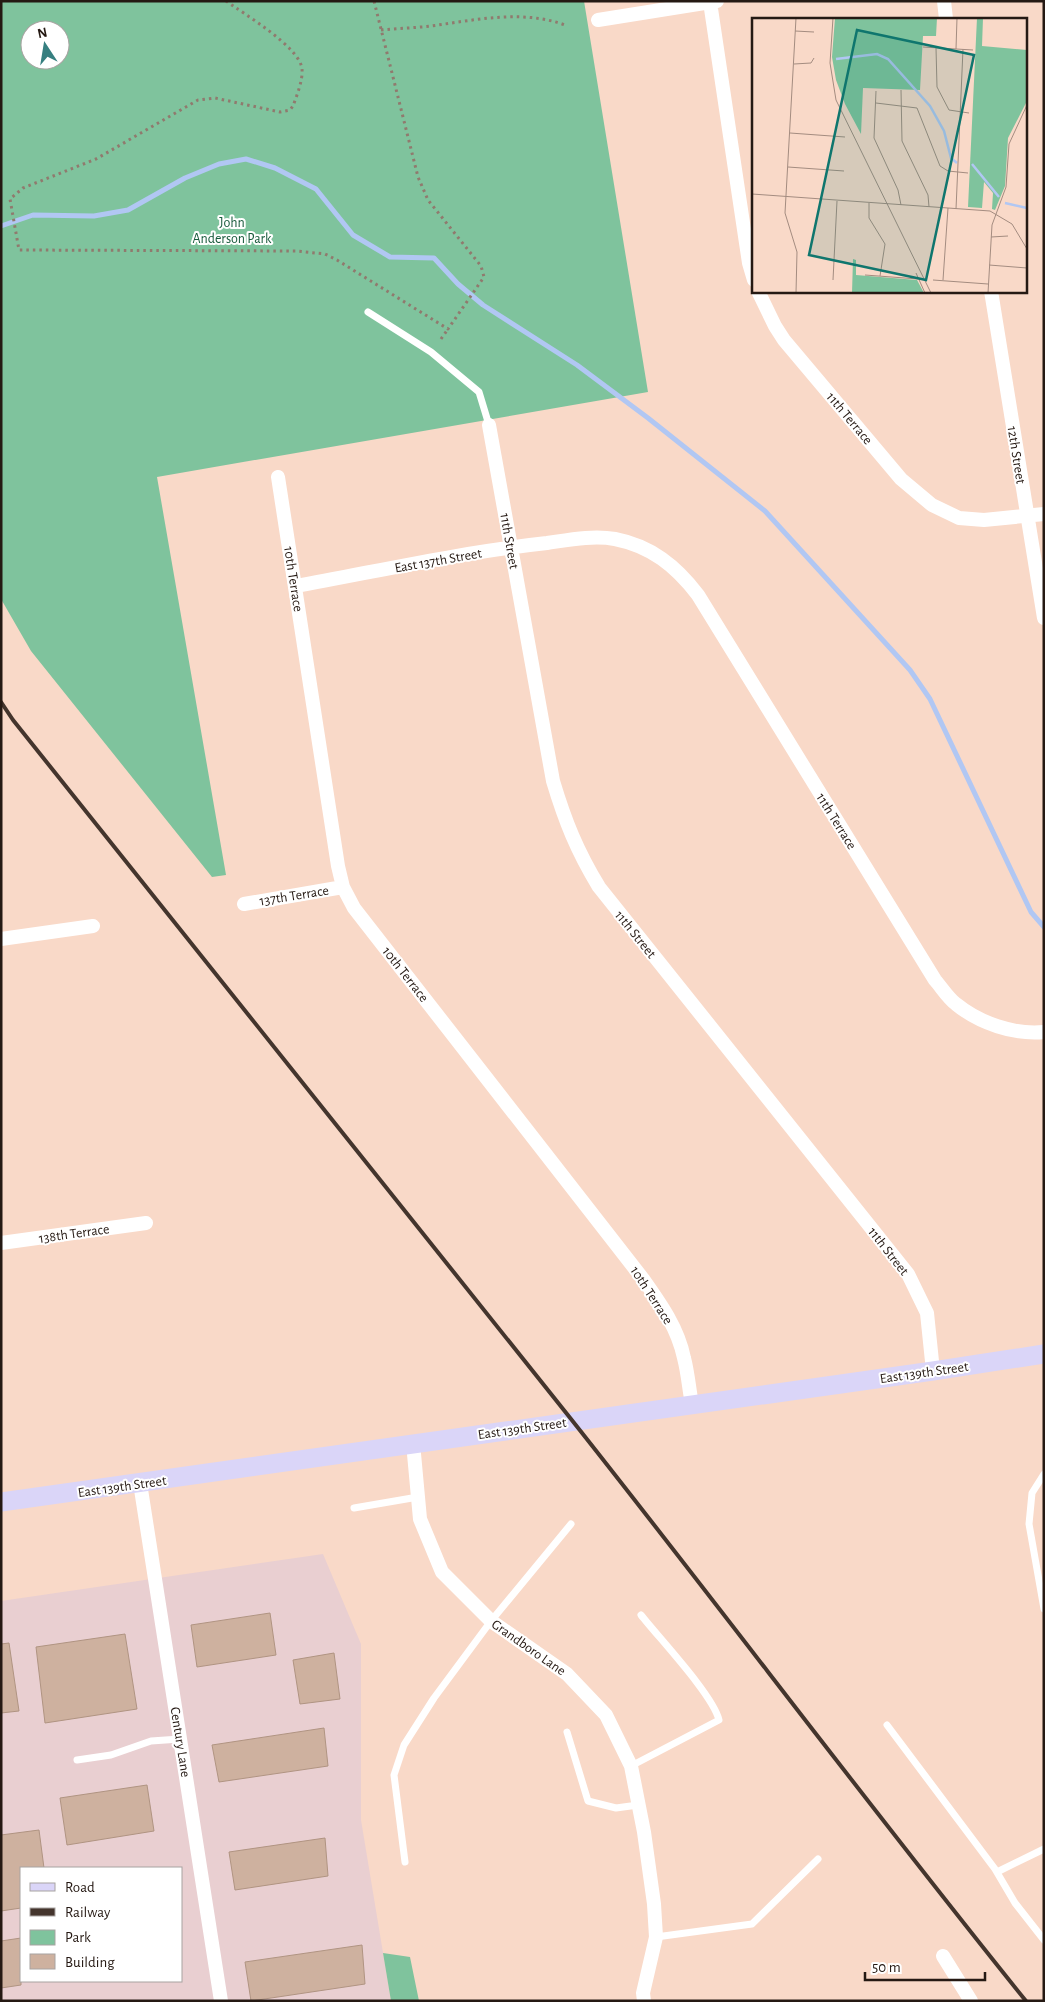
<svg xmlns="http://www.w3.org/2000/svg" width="1045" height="2002" viewBox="0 0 1045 2002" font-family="'Alegreya Sans',sans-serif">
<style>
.industrial{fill:#e9cfd1;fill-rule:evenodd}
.green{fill:#7fc39d;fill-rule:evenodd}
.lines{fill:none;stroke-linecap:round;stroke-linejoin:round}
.stream{stroke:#b1c7f3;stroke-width:5}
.building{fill:#ceb19f;stroke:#b09482}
.path{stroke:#907a6e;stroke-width:3;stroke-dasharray:2.5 4;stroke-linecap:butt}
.lane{stroke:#fff;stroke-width:7}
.street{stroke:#fff;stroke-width:14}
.secondary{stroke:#dad5f8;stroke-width:19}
.rail{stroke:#44352d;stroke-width:4}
.labels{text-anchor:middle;stroke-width:4;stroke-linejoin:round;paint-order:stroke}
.park-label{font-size:14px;fill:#175a3b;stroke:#fff}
.street-label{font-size:14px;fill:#251913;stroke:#fff}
.inset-river{fill:none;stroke:#b1c7f3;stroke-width:2.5}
.inset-road{fill:none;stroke:#a48c80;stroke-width:1}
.view{fill:#0f766e;fill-opacity:0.15;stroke:#0f766e;stroke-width:2.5}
.inset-edge{fill:none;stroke:#251913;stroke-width:2.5}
</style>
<rect width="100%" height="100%" fill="#f9d9c8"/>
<!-- industrial -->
<path class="industrial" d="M323 1554 361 1644V1820L391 2001H1V1601ZM21 1868H181V1981H21Z"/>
<!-- green -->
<path class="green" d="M1 1H584L648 392 157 477 226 875 212 877 31 651 1 599ZM30 30H60V60H30Z
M383 1953 410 1957 419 2001H391Z"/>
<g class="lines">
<!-- stream -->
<path class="stream" d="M1 226 33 215 94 216 128 210 185 178 219 164 246 159 275 168 316 189 353 235 390 257 434 258 458 284 483 305 577 365 648 418 765 511 910 670 930 699 1031 912 1044 927"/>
</g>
<!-- building -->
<path class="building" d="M270 1613 276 1655 197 1667 191 1625Z
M125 1634 137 1709 45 1723 36 1647Z
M9 1643 19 1711 1 1713V1644Z
M334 1653 340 1699 300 1704 293 1660Z
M324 1728 328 1766 219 1782 212 1745Z
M147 1785 154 1831 67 1845 60 1798Z
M39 1830 44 1868H21V1908L1 1911V1835Z
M325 1838 328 1876 235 1890 229 1852Z
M21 1938V1985L1 1988V1941Z
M362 1945 365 1984 251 2001 245 1962Z"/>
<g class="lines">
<!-- path -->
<path class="path" d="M226 1C244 14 300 47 302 69 303 80 297 95 293 106L290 110 280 112 215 98 198 100 96 159 23 188 10 199 19 250 296 251 325 254 337 260 448 329 484 277 481 266 428 200 418 177 374 1
M381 30C400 28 419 28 438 25 480 19 524 10 565 25
M441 339 448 329"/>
<!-- lane -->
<path class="lane" d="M368 312 431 352 479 392 489 425
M1044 1474 1032 1493 1029 1524 1044 1609
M354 1508 418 1497
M887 1725 995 1869 1015 1903 1044 1940
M567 1732 588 1801 616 1808 638 1805
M77 1760 111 1755 151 1741 180 1739
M631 1766 719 1720C713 1695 659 1638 641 1615
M405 1862 394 1775 404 1745 434 1698 491 1621 571 1524
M997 1872 1044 1849
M656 1937 752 1924 818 1859"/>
<!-- street -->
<path class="street" d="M944 1 946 19
M710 2 749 263 754 280
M598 20 717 1
M758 291 775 326 784 340 901 479 932 505 959 518 984 520 1044 514
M991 291 1044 618
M489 425 553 781C565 821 577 851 599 887L908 1274 927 1313 933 1371
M278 477 338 866 343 887 354 908 643 1279C660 1303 678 1328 684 1358 688 1373 689 1389 692 1404
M296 586C379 571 463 552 547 543 568 540 593 535 615 539 651 546 676 566 698 595L935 980C942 988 948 998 956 1004 979 1023 1014 1035 1044 1032
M244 904 343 887
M1 939 93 926
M1 1243 146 1223
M413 1443 420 1519 442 1572 491 1621 567 1674 606 1715 631 1766 644 1832 654 1904 656 1937 643 1993 644 2001
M140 1483 221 2001
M943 1956 971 2001"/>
<!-- secondary -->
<path class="secondary" d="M1 1502 933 1371 1044 1354"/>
<!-- rail -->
<path class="rail" d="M1 702 13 720C198 954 386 1185 571 1419 724 1612 871 1809 1026 2001"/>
</g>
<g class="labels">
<!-- park labels -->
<g class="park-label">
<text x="232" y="227">John<tspan x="232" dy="16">Anderson Park</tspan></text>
</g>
<!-- street labels -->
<g class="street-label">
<text transform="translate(850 418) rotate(50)" y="5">11th Terrace</text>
<text transform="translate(1017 455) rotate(81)" y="5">12th Street</text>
<text transform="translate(510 541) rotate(80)" y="5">11th Street</text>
<text transform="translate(438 560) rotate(-10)" y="5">East 137th Street</text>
<text transform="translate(294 579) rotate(81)" y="5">10th Terrace</text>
<text transform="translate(837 821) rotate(58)" y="5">11th Terrace</text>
<text transform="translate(294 895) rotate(-9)" y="5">137th Terrace</text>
<text transform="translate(636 934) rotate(51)" y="5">11th Street</text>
<text transform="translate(406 974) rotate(52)" y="5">10th Terrace</text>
<text transform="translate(74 1233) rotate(-8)" y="5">138th Terrace</text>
<text transform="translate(889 1251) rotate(52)" y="5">11th Street</text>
<text transform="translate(652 1295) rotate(57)" y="5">10th Terrace</text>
<text transform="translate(924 1372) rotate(-8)" y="5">East 139th Street</text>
<text transform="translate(522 1428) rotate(-8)" y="5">East 139th Street</text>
<text transform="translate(122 1486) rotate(-8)" y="5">East 139th Street</text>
<text transform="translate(529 1647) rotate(35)" y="5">Grandboro Lane</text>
<text transform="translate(181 1742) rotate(81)" y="5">Century Lane</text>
</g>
</g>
<!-- overview -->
<g transform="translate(752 18)">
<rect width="275" height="275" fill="#f9d9c8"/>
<path d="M83 0H185L184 18H171L168 72 111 70 109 116 93 86 84 62 80 39ZM225 0H231L230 28 275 32V83L256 120 253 168 243 192 240 191 241 175 232 164 230 190 216 189ZM101 241 104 242V257L165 262 172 275H100Z" fill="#7fc39d"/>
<path class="inset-river" d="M84 41 125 36 136 41 178 88 192 113 199 140 205 145M220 146 247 179M253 185 275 190"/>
<path class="inset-road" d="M81 0 78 45 84 82 179 275M43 13 62 14M171 29 221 32M184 30 185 69 197 92 217 95M204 31 205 0M42 46 59 45 62 40M149 72 150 123 176 177 177 189M124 73 122 120 146 172 149 187M124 85 165 90 188 148 196 153 216 155M38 115 93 119M36 149 92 153M0 176 238 193 260 206 275 231M117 185V200L133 226 128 258M204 191 211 31M239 219 256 218M237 247 275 250M164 255 173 275M113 257 166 261M81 262 85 183M181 262 236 266M191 262 196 190M44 275 45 234 33 195 44 0M236 275 240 207 254 169 257 126 275 87"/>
<path class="view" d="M105 12 222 37 174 262 57 237Z"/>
<rect width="275" height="275" class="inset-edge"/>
</g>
<!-- border -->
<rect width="1045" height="2002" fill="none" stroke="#251913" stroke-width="5"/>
<!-- legend -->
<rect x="20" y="1867" width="162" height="115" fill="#ffffff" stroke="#a8a3a1"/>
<rect x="30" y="1883" width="25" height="8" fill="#dad5f8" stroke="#a8a3a1"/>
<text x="65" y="1892" font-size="15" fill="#251913">Road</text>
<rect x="30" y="1908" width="25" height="8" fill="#44352d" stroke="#a8a3a1"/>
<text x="65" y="1917" font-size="15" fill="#251913">Railway</text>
<rect x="30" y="1930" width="25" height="15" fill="#7fc39d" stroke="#a8a3a1"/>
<text x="65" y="1942" font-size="15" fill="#251913">Park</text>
<rect x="30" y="1954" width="25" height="15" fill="#ceb19f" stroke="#a8a3a1"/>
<text x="65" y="1967" font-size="15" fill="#251913">Building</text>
<!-- north arrow -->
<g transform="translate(45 45) rotate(348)"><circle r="24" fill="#ffffff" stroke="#a8a3a1"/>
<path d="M0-4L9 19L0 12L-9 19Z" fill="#367f80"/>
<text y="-8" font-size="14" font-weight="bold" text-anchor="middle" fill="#251913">N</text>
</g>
<!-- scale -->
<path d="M865 1972v8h120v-8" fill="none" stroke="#251913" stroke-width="2.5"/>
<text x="872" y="1972" font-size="15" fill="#251913" stroke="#ffffff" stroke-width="4" paint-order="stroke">50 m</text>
</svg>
